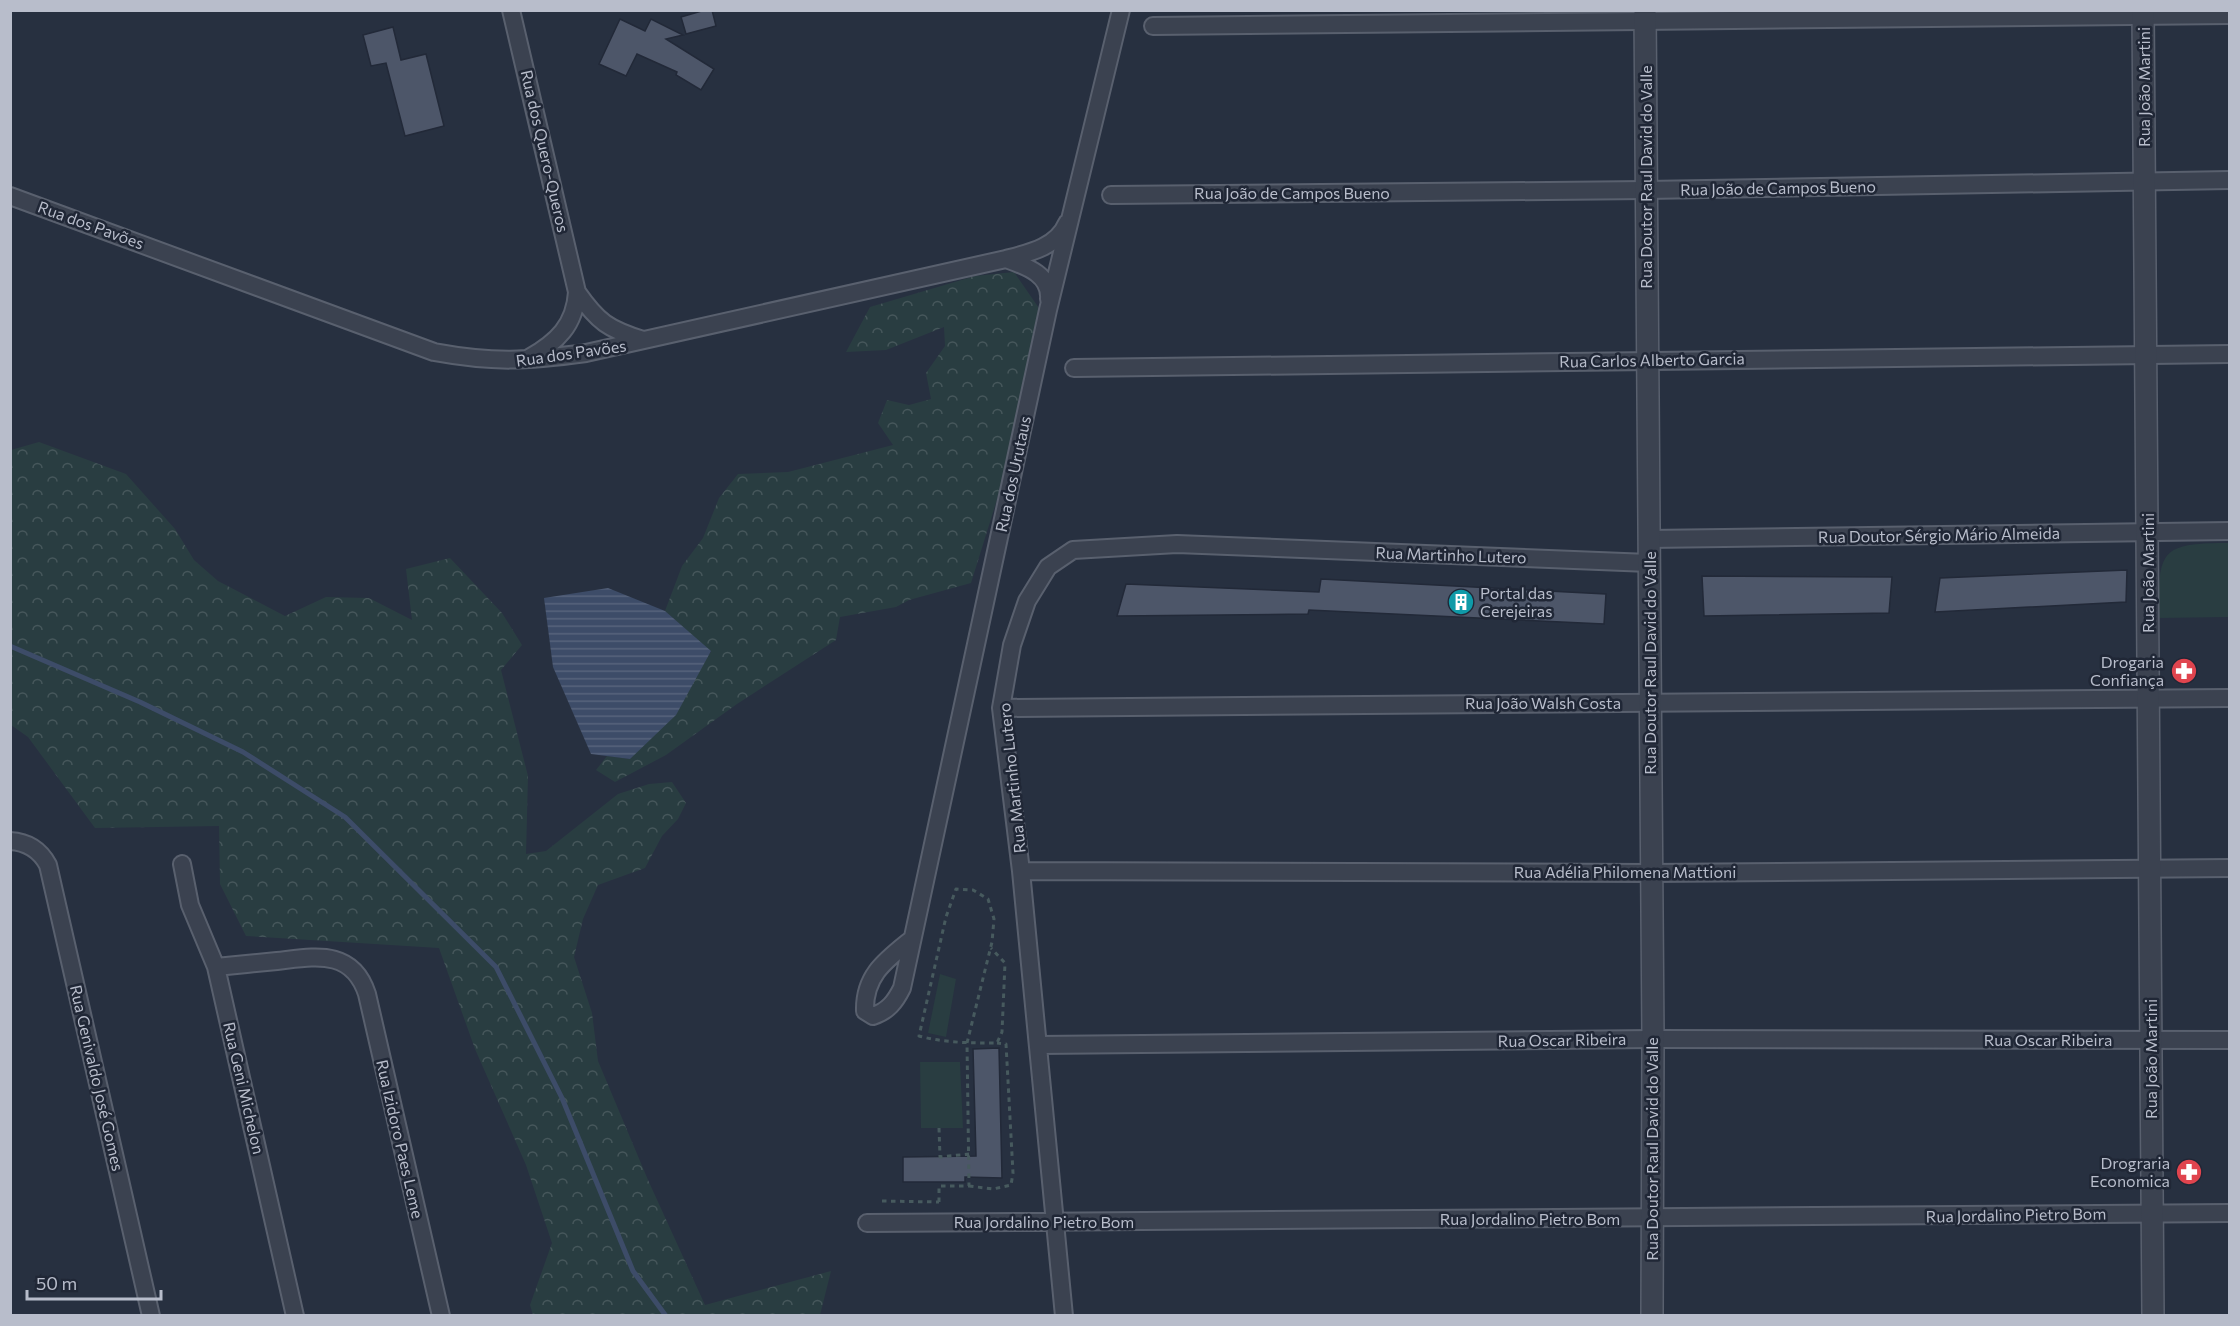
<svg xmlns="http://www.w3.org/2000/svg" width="2240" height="1326" viewBox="0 0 2240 1326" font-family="Commissioner,sans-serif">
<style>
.green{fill:#293d41}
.forest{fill:url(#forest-crowns)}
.water{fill:url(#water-rules)}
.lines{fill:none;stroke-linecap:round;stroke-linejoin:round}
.stream{stroke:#3d4c68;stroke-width:5}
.building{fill:#4d5669;stroke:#222938;stroke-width:1.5}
.minor-casing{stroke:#59606e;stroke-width:20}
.tertiary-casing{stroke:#59606e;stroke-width:24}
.path{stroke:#475a5e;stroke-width:3;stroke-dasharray:4.5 4.5;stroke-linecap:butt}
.minor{stroke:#3b4250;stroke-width:16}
.tertiary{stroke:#3b4250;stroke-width:21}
.labels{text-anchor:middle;stroke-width:5;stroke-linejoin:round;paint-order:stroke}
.street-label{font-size:16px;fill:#b8bdcb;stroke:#202736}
.poi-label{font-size:16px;fill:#b8bdcb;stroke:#202736;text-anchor:end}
</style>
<defs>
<pattern id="forest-crowns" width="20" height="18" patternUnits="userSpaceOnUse" patternTransform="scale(1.5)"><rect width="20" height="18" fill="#293d41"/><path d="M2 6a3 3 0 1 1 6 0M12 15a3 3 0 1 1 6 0" fill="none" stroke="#46575b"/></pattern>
<pattern id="water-rules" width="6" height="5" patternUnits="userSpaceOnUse" patternTransform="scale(1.5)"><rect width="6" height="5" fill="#3d4c68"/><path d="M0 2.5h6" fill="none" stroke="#57647c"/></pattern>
</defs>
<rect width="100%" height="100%" fill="#273040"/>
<!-- green -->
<path class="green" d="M2229 543V617L2159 618C2158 550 2160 543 2229 543Z
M940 974 956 979 946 1037 928 1033Z
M920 1062H960L963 1128H921Z"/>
<!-- forest -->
<path class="forest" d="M1014 272 1041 311 1004 477 971 583 909 600 896 607 840 617 836 640 737 704 666 755 615 782 596 770 607 756 630 759 711 652 665 611 682 566 703 538 719 498 738 474 788 472 893 445 878 423 887 400 909 405 931 399 926 373 945 346 944 327 886 350 846 352 870 307 975 276Z
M39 442 126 474 175 529 194 560 218 581 285 616 326 597 369 598 412 620 406 569 450 558 502 613 522 645 501 670 528 776 526 854 546 851 618 794 649 784 672 782 686 803 678 819 662 836 645 868 598 885 583 919 574 957 592 1013 598 1061 648 1180 705 1305 831 1271 820 1315H533L530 1305 552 1243 526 1165 475 1049 439 948 246 936 220 884 219 826 95 828 28 737 11 725V450Z"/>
<!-- water -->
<path class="water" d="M608 588 665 611 711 651 676 715 630 759 591 754 553 667 544 598Z"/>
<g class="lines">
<!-- stream -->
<path class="stream" d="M10 646 140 702 243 752 345 817 496 967 562 1098 633 1271 666 1316"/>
</g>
<!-- building -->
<path class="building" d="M705 10H712L716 26 686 34 681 17Z
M620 19 645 31 651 19 683 35 666 39 714 69 701 90 676 75 677 72 637 54 626 76 599 64Z
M393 27 401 60 426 54 444 126 405 136 386 63 371 66 363 35Z
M2127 570 2126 602 1935 612 1940 578Z
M1702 576 1892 577 1889 613 1704 616Z
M1321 579 1606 594 1604 624 1309 610 1308 614 1117 616 1126 584 1319 592Z
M999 1048 1002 1178 965 1177V1182H903V1157L976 1156 973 1049Z"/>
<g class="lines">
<!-- minor casing -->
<g class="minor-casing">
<path id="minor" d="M511 10 577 292C598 322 608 329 643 340
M1153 26 2230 15
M1111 195 1646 190 2230 180
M10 196 434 352C494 363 526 361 586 353L1006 259C1025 266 1051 274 1049 299
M1006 259C1029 253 1057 247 1067 223
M529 358C557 342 575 325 577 292
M1074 368 2230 354
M1649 539 2230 531
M1001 708 2230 698
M10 841C28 842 40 850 48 865L151 1316
M182 864 190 905 216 967 295 1316
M1021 871 1651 873 2230 868
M912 939C886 960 864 975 865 1011L873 1016C888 1011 895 1002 902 988L1048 310 1121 10
M216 967C236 965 257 963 277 961 314 957 352 948 367 994L441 1316
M1039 1045 1653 1039 2230 1040
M867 1223 2230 1213
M1064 1316 1021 871 1001 708 1012 645 1027 601 1048 567 1073 550 1177 544 1649 563"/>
</g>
<!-- tertiary casing -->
<g class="tertiary-casing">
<path id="tertiary" d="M1645 10 1653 1039 1652 1316
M2143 10 2153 1316"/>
</g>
<!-- path -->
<path class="path" d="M939 1128 940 1157 969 1154
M969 1186 993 1189 1011 1185 1013 1173 1006 1044 997 1043
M882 1201 939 1202
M939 1202V1186H969L967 1043 992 942 994 919 988 899 973 890 956 889 946 917 919 1036C945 1043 970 1043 997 1043L1002 1032 1005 963 991 948"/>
<!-- minor -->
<use href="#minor" class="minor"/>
<!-- tertiary -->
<use href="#tertiary" class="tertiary"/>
</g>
<!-- icons -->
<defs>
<g id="building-disc" transform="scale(1.35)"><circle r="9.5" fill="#0f9aa8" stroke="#202736"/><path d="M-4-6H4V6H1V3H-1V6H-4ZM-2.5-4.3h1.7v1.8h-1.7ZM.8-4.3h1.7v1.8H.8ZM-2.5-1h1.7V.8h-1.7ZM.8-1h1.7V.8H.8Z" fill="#fff"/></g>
<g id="pharmacy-disc" transform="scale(1.35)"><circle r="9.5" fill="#e0444e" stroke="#202736"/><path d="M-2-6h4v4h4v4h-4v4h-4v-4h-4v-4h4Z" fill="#fff"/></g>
</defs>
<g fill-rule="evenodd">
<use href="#building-disc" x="1461" y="602"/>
<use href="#pharmacy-disc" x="2184" y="671"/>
<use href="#pharmacy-disc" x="2189" y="1172"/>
</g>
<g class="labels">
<!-- street labels -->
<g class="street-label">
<text transform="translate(2144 87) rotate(-90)" y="6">Rua João Martini</text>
<text transform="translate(545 151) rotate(77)" y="6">Rua dos Quero-Queros</text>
<text transform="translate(1646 177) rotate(-90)" y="6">Rua Doutor Raul David do Valle</text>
<text transform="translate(1778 188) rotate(-1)" y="6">Rua João de Campos Bueno</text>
<text x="1292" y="199">Rua João de Campos Bueno</text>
<text transform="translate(91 225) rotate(20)" y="6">Rua dos Pavões</text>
<text transform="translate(571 353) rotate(-8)" y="6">Rua dos Pavões</text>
<text transform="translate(1652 360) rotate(-1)" y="6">Rua Carlos Alberto Garcia</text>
<text transform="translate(1013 474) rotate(-78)" y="6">Rua dos Urutaus</text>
<text transform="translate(1939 535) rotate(-1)" y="6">Rua Doutor Sérgio Mário Almeida</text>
<text transform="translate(1451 555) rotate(2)" y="6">Rua Martinho Lutero</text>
<text transform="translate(2148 573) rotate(-90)" y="6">Rua João Martini</text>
<text transform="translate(1650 663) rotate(-90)" y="6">Rua Doutor Raul David do Valle</text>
<text x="1543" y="709">Rua João Walsh Costa</text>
<text transform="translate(1012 778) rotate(-96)" y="6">Rua Martinho Lutero</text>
<text x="1625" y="878">Rua Adélia Philomena Mattioni</text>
<text transform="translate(1562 1040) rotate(-1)" y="6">Rua Oscar Ribeira</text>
<text x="2048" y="1046">Rua Oscar Ribeira</text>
<text transform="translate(2151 1059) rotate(-90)" y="6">Rua João Martini</text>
<text transform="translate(97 1078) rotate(77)" y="6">Rua Genivaldo José Gomes</text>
<text transform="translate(244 1088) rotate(77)" y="6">Rua Geni Michelon</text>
<text transform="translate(400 1139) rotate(77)" y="6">Rua Izidoro Paes Leme</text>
<text transform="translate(1652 1149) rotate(-90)" y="6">Rua Doutor Raul David do Valle</text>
<text transform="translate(2016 1215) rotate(-1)" y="6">Rua Jordalino Pietro Bom</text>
<text x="1530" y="1225">Rua Jordalino Pietro Bom</text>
<text x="1044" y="1228">Rua Jordalino Pietro Bom</text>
</g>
<!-- poi labels -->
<g class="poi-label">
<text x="1480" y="599" text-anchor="start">Portal das<tspan x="1480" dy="18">Cerejeiras</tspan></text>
<text x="2164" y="668">Drogaria<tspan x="2164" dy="18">Confiança</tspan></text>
<text x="2170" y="1169">Drograria<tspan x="2170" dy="18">Economica</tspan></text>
</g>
</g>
<!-- border -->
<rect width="2240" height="1326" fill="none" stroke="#b8bdcb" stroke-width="24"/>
<!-- scale -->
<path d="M27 1290v9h134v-9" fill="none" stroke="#b8bdcb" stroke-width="3"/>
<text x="36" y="1290" font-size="18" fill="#b8bdcb" stroke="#202736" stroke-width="4.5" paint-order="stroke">50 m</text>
</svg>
